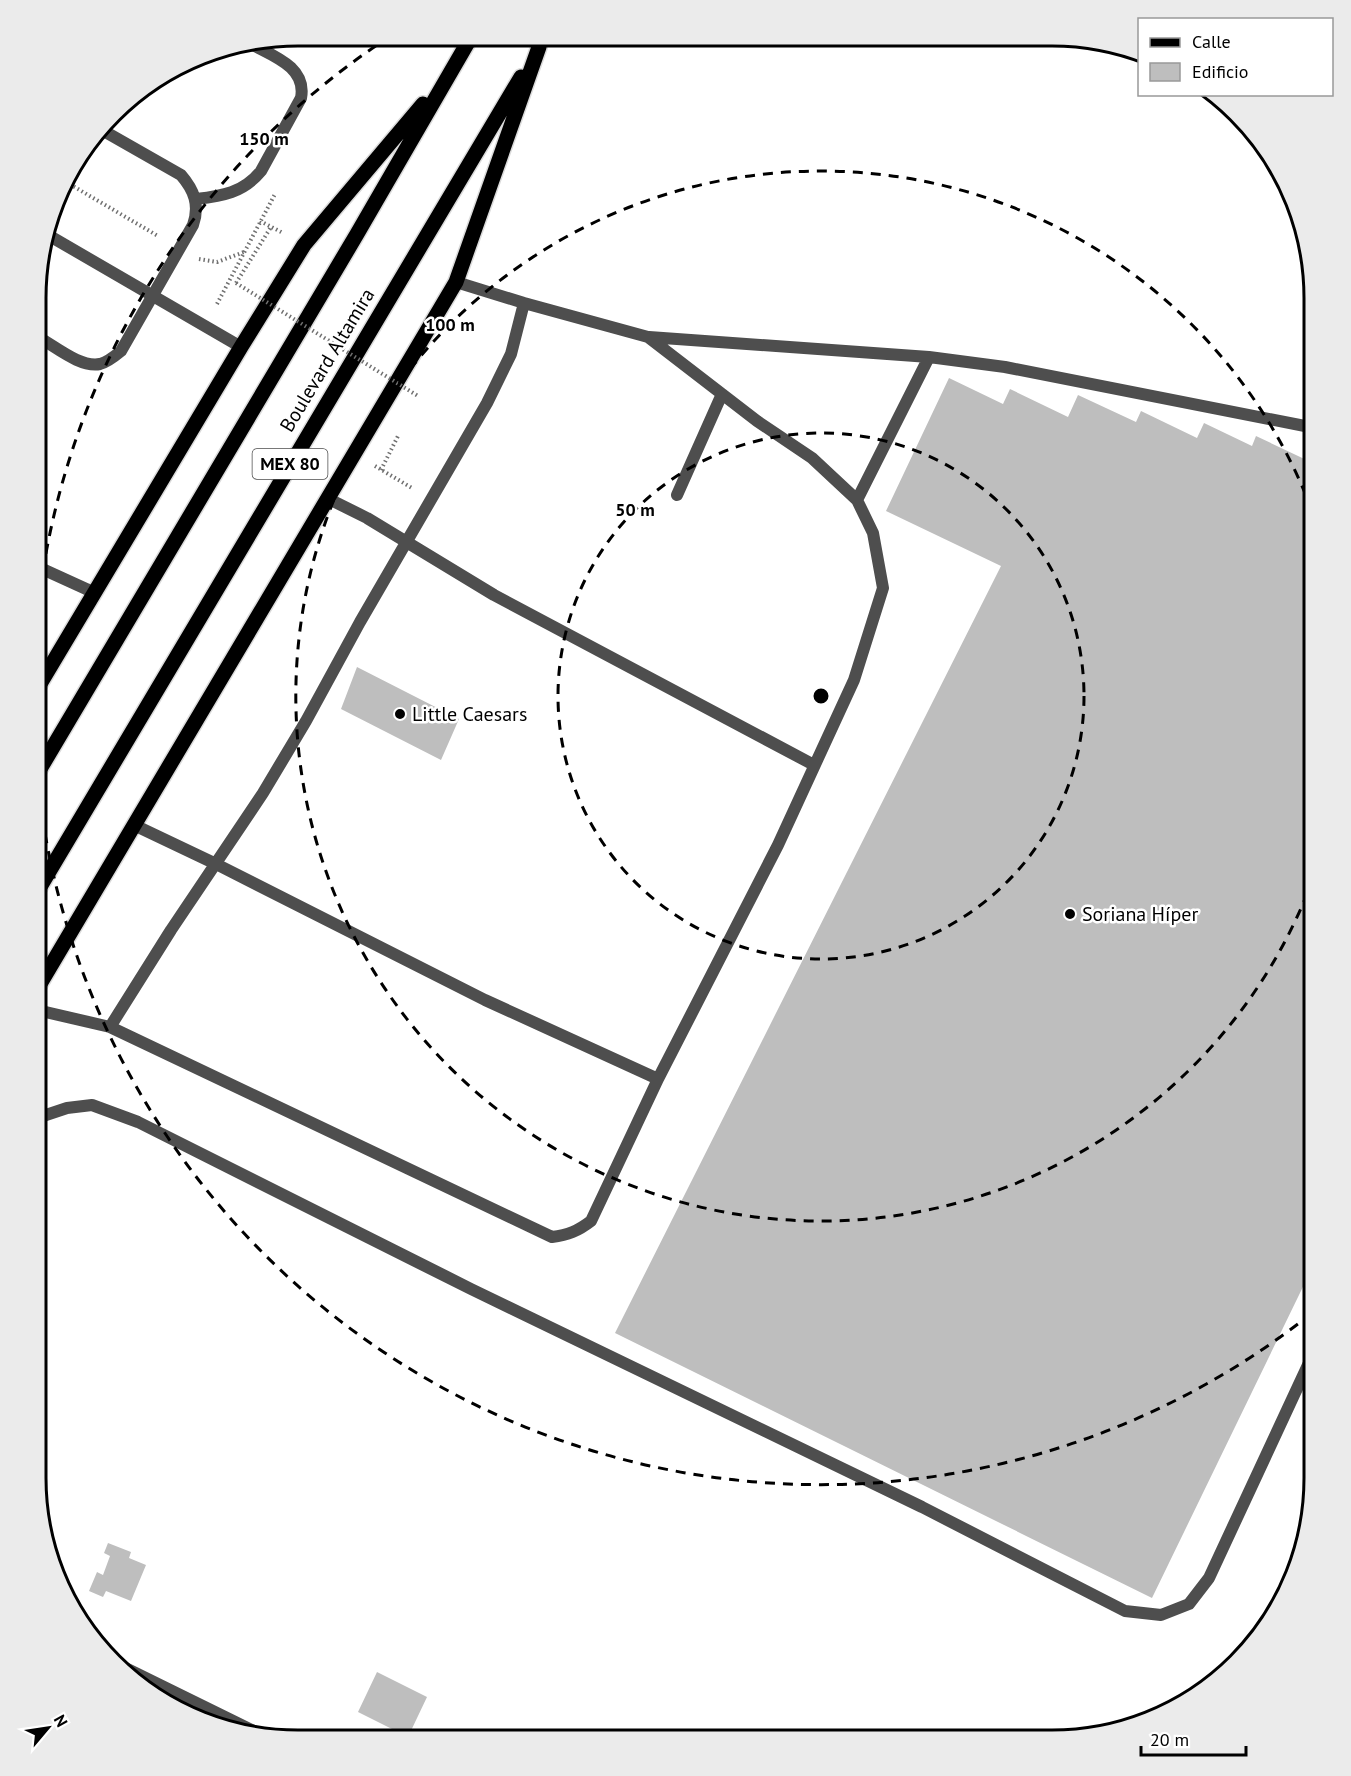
<svg xmlns="http://www.w3.org/2000/svg" width="1351" height="1776" viewBox="0 0 1351 1776" font-family="'PT Sans',sans-serif">
<style>
.building{fill:#bebebe}
.lines{fill:none;stroke-linecap:round;stroke-linejoin:round}
.primary-casing{stroke:#dbdbdb;stroke-width:18}
.path{stroke:#707070;stroke-width:4;stroke-dasharray:1.5 3;stroke-linecap:butt}
.lane{stroke:#4e4e4e;stroke-width:12}
.primary{stroke:#000;stroke-width:15}
.path-bridge{stroke:#707070;stroke-width:4;stroke-dasharray:1.5 3;stroke-linecap:butt}
.ring{fill:none;stroke:#000;stroke-width:3;stroke-dasharray:10 8}
.poi-dot{fill:#000;stroke:#fff;stroke-width:2}
.labels{text-anchor:middle;stroke-width:5;stroke-linejoin:round;paint-order:stroke}
.shield{fill:#fff;stroke:#4c4c4c;stroke-width:1.5}
.shield-label{font-size:18px;font-weight:bold;fill:#000}
.street-label{font-size:20px;fill:#000;stroke:#fff}
.poi-label{font-size:20px;fill:#000;stroke:#fff;text-anchor:start}
.rim{fill:none;stroke:#000;stroke-width:3}
.centre{fill:#000;stroke:#fff;stroke-width:3}
.ring-label{font-size:18px;text-anchor:middle;font-weight:bold;fill:#000;stroke:#fff;stroke-width:5;stroke-linejoin:round;paint-order:stroke}
</style>
<rect width="100%" height="100%" fill="#fff"/>
<!-- building -->
<path class="building" d="M949 378 1003 404 1010 389 1068 417 1078 395 1136 422 1141 411 1197 438 1204 423 1252 446 1256 436 1315 464V1262L1152 1598 615 1333 1001 566 886 511Z
M357 667 459 719 441 760 341 709Z
M108 1543 131 1552 129 1558 146 1565 131 1601 106 1591 103 1597 89 1591 97 1572 103 1575 110 1556 104 1553Z
M377 1672 427 1697 408 1737 358 1712Z"/>
<g class="lines">
<!-- primary casing -->
<g class="primary-casing">
<path id="primary" d="M37 689 241 347 304 245 423 104
M37 774 357 234 471 37
M37 892 521 77
M37 989 456 282 539 47"/>
</g>
<!-- path -->
<path class="path" d="M66 182 158 236
M260 221 283 233
M199 259 217 262 244 252
M236 283 271 227
M217 304 275 194
M375 466 412 488
M381 470 398 436"/>
<!-- lane -->
<path class="lane" d="M196 199C222 196 243 193 261 171L301 98C307 67 273 56 251 44
M48 235 241 347
M38 337C55 346 80 368 100 364 108 362 115 356 121 351L193 225C200 205 194 190 181 175L102 130
M649 337 929 357 1005 367 1315 428
M677 495 722 394
M327 498 367 518 494 595 814 765
M857 500 929 357
M38 567 95 593
M134 825 216 864 485 1000 658 1079
M37 1010 110 1027 552 1237C568 1235 578 1231 591 1221L658 1079 778 845 854 680 883 588 873 533 857 500 812 458 757 421 648 337 524 303 456 282
M110 1027 171 930 263 793 306 721 360 622 487 403 511 354 524 303
M37 1118 67 1108 92 1105 138 1122 471 1289 922 1507 1125 1611 1161 1615 1189 1604 1209 1578 1314 1352
M115 1663 268 1738"/>
<!-- primary -->
<use href="#primary" class="primary"/>
<!-- path-bridge -->
<path class="path-bridge" d="M236 283 418 396"/>
</g>
<!-- distance rings -->
<g class="ring">
<circle cx="821" cy="696" r="263"/>
<path d="M1314 876A525 525 0 1 1 1314 516"/>
<path d="M1312 1313A788 788 0 0 1 38 785M38 607A788 788 0 0 1 386 39"/>
</g>
<!-- markers -->
<g class="poi-dot">
<circle cx="400" cy="714" r="6"/>
<circle cx="1070" cy="914" r="6"/>
</g>
<g class="labels">
<!-- shield labels -->
<rect class="shield" x="252.5" y="449" width="75" height="30" rx="4.5"/>
<g class="shield-label">
<text x="290" y="470">MEX 80</text>
</g>
<!-- street labels -->
<g class="street-label">
<text transform="translate(327 360) rotate(-59)" y="7">Boulevard Altamira</text>
</g>
<!-- poi labels -->
<g class="poi-label">
<text x="412" y="721">Little Caesars</text>
<text x="1082" y="921">Soriana Híper</text>
</g>
</g>
<!-- crop -->
<path d="M0 0H1351V1776H0ZM298 46H1052A252 252 0 0 1 1304 298V1478A252 252 0 0 1 1052 1730H298A252 252 0 0 1 46 1478V298A252 252 0 0 1 298 46Z" fill="#ebebeb" fill-rule="evenodd"/>
<path class="rim" d="M298 46H1052A252 252 0 0 1 1304 298V1478A252 252 0 0 1 1052 1730H298A252 252 0 0 1 46 1478V298A252 252 0 0 1 298 46Z"/>
<circle cx="821" cy="696" r="9" class="centre"/>
<g class="ring-label">
<text x="264" y="145">150 m</text>
<text x="450" y="331">100 m</text>
<text x="635" y="516">50 m</text>
</g>
<!-- legend -->
<rect x="1138" y="18" width="195" height="78" fill="#ffffff" stroke="#999999" stroke-width="1.5"/>
<rect x="1150" y="38" width="30" height="9" fill="#000000" stroke="#999999" stroke-width="1.5"/>
<text x="1192" y="48" font-size="18" fill="#000000">Calle</text>
<rect x="1150" y="63" width="30" height="18" fill="#bebebe" stroke="#999999" stroke-width="1.5"/>
<text x="1192" y="78" font-size="18" fill="#000000">Edificio</text>
<!-- north arrow -->
<g transform="translate(48 1728) rotate(61)" stroke="#ffffff" stroke-width="4.5" paint-order="stroke">
<path d="M0-4.5L10 22L0 15L-10 22Z" fill="#000000"/>
<text y="-9" font-size="16" font-weight="bold" text-anchor="middle" fill="#000000">N</text>
</g>
<!-- scale -->
<path d="M1141 1746v9h105v-9" fill="none" stroke="#000000" stroke-width="3"/>
<text x="1150" y="1746" font-size="18" fill="#000000" stroke="#ffffff" stroke-width="4.5" paint-order="stroke">20 m</text>
</svg>
